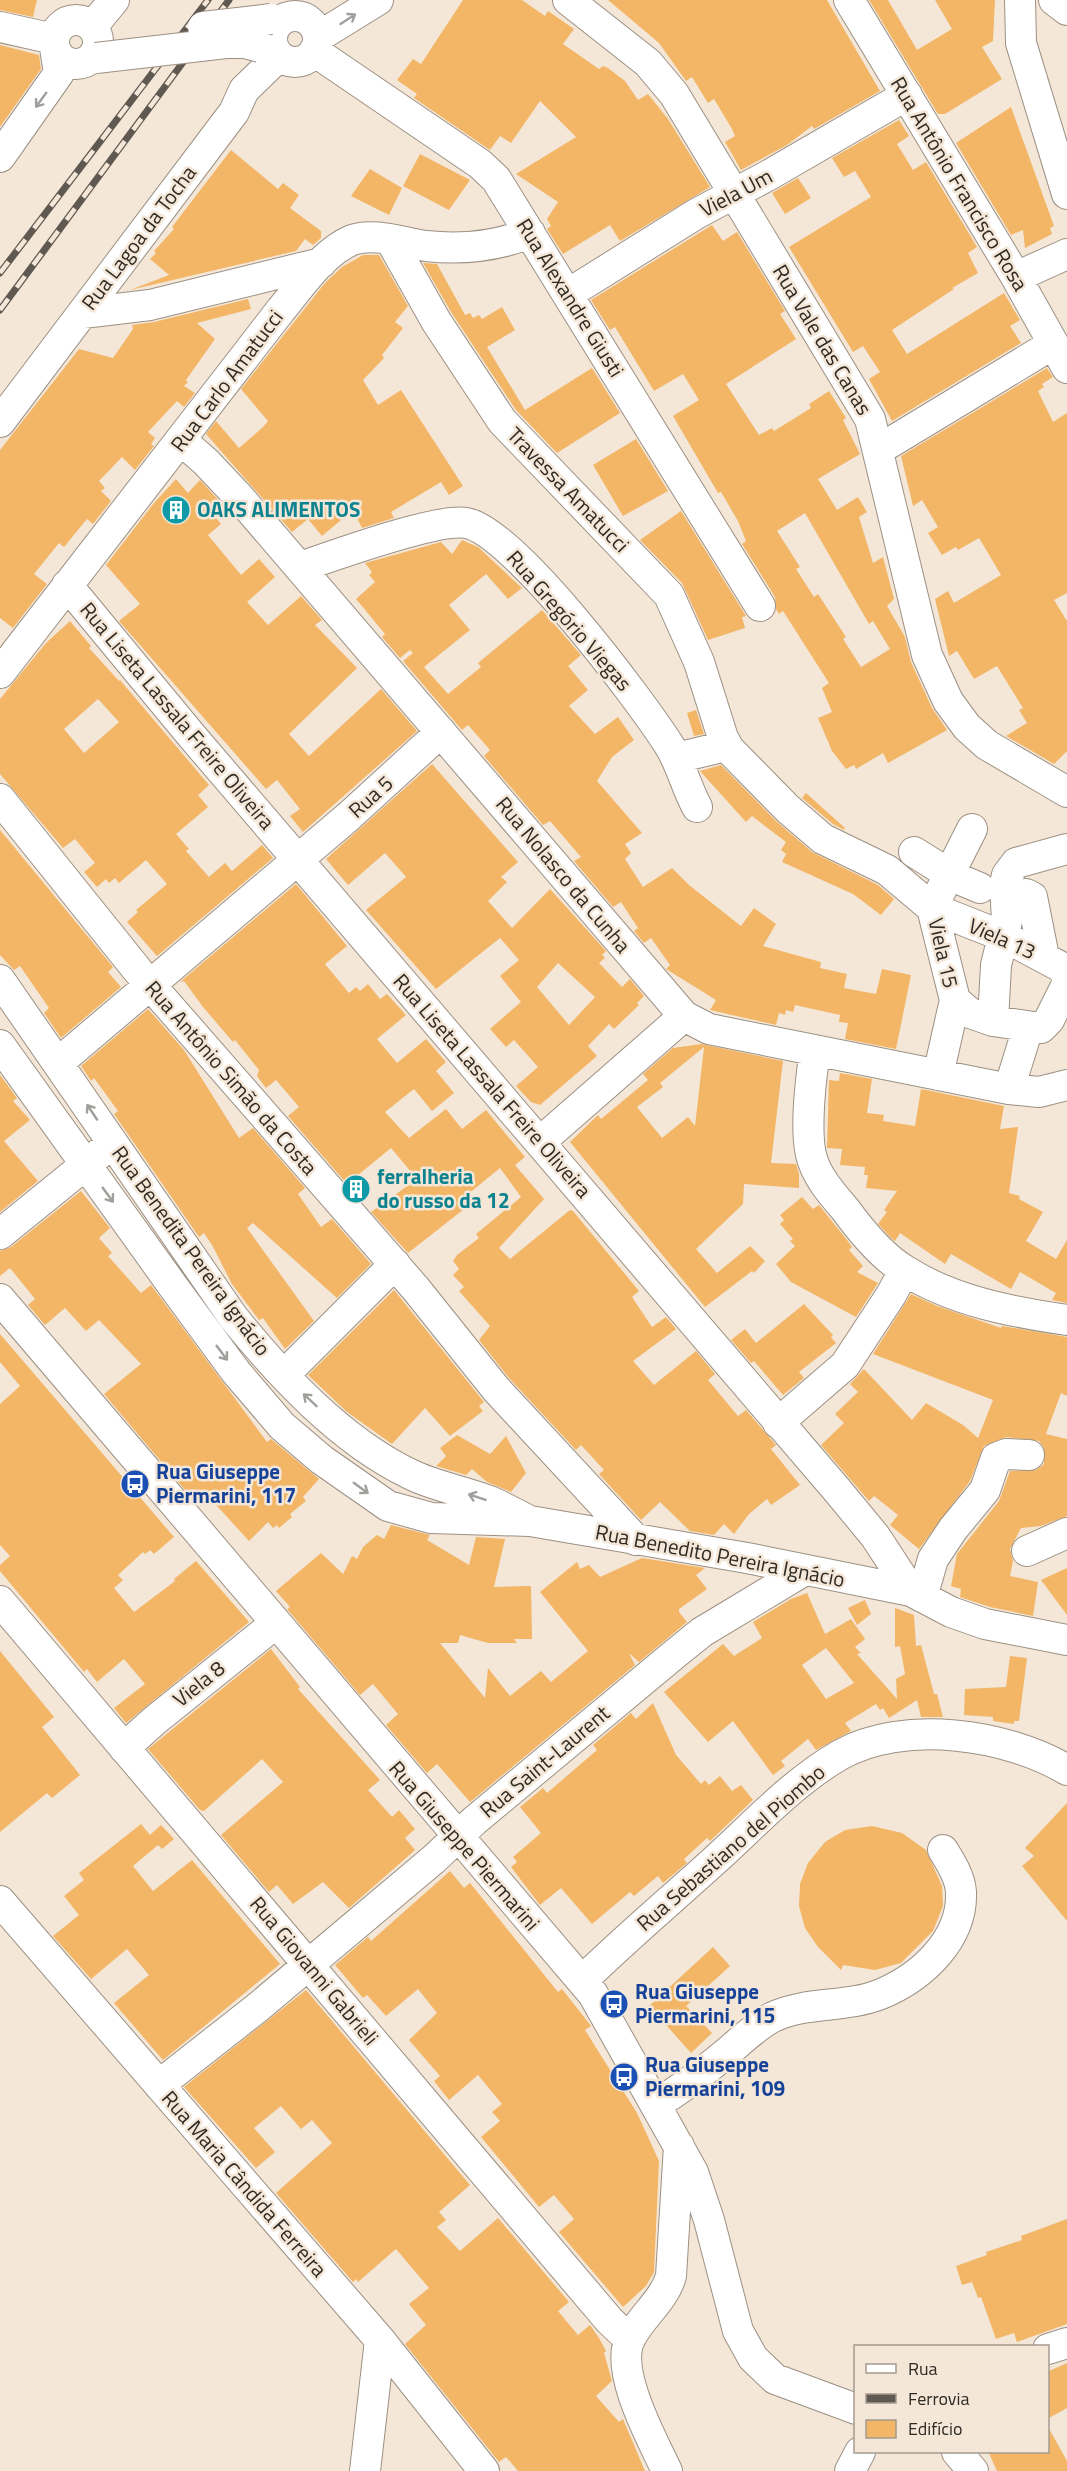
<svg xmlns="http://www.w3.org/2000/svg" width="1067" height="2471" viewBox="0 0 1067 2471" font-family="'Titillium Web',sans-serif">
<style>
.building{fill:#f2b666;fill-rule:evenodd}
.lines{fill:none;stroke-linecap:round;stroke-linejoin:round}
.minor-casing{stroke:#9c9083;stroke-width:32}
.minor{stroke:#fff;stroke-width:30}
.rail-casing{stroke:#5f5951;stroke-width:7}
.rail{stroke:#f4e7d8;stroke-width:4.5;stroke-dasharray:14;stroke-linecap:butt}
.minor-bridge-casing{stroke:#9c9083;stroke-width:32;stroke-linecap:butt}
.minor-bridge{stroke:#fff;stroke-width:30}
.oneway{stroke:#a19f9c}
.labels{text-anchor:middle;stroke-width:5;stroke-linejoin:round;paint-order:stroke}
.street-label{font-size:21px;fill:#2e2a24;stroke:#f4e7d8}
.culture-label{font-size:21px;font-weight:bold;fill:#0d838f;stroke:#f4e7d8;text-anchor:start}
.transit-label{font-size:21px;font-weight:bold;fill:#164399;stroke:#f4e7d8;text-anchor:start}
</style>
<rect width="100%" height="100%" fill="#f4e7d8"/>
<!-- building -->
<path class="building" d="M0 0H37L33 17 0 10Z
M463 0H522L545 16 548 11 574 29 563 44 599 69 603 66 608 68 625 81 638 100 648 94 668 119 710 187 620 241 610 225 563 254 547 229 551 226 547 219 558 202 516 174 576 137 540 101 511 143 500 136 490 150 414 98 417 94 397 80 413 59 421 64Z
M608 0H827L880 91 814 129 812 126 787 145 741 170 725 142 735 136 732 129 714 99 708 103 692 77 686 81 659 43Z
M869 0H888L917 50 952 29 935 0H995L993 41 982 47 1002 79 945 114H938Z
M0 45 39 55 41 69 0 127Z
M1011 107 1054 226 1050 228 1052 234 1025 248 1023 230 1011 235 956 143Z
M899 120 909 136 897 144 913 170 926 162 977 247 968 253 978 273 952 288 954 289 892 330 907 354 1004 293 1020 320 1010 326 1021 343 892 421 869 379 880 372 863 346 853 352 789 247 871 197 855 171 844 177 832 158Z
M231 150 278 189 283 183 299 195 290 208 321 231V238L313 245 305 239 296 251 130 290 169 275 150 259 156 253 154 251 174 229 172 227Z
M420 154 470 180 449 210 403 186Z
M370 169 402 188 389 215 351 196Z
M798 178 811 198 785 214 772 193Z
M712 225 723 241 737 232 785 311 780 314 796 339 726 384 759 435 772 428 774 431 811 408 809 404 829 391 846 418 843 420 860 454 818 479 837 510 858 497 867 512 859 517 873 563 883 557 894 599 887 606 905 637 911 662 932 708 947 730 888 763 883 753 856 769 854 765 846 769 832 751 818 718 832 712 822 688 829 683 783 611 779 614 776 609 775 597 742 544 746 541 738 521 721 492 718 493 673 416 699 400 683 374 654 391 615 327 610 330 591 300ZM805 513 869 624 873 621 890 649 861 667 843 639 846 637 818 594 814 597 796 569 800 567 777 531Z
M363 255H379L408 306 395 322 403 328 382 355 384 358 363 380 378 405 401 390 463 486 449 495 441 482 391 512 394 518 362 528 353 510 322 536 308 519 292 532 206 434 216 421 239 448 263 427 268 421 241 389 325 283 342 267Z
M423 263 437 264 465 315 470 313 473 318 479 315 482 319 502 307 515 330 487 347 525 410 592 368 620 413 557 453 516 410 451 312Z
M248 299 251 309 197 323 215 339 186 380 188 382 184 386 195 393 184 407 177 401 148 432 155 438 151 444 154 446 135 470 122 457 99 481 105 488 101 491 111 501 93 524 87 519 64 547 59 543 34 574 47 584 13 628 0 618V450L79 349 113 358 133 329 132 325 154 322Z
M1047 368 1053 377 1042 384 1044 387 1038 391 1053 422 1067 413V593L1054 600 1067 621V751L1054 764 1006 736 1027 723 1019 710 1023 708 997 666 974 679 957 651 949 656 935 599 948 591 954 603 1001 575 979 538 958 550 956 547 942 555 928 533 938 527 922 500 913 506 901 456Z
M636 439 668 491 623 516 593 465Z
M176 479 188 493 200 480 222 504 211 512 221 524 208 535 241 575 259 559 275 577 247 602 268 625 301 596 322 620 315 625 357 668 289 734 309 756 381 689 417 731 303 832 290 816 300 809 277 780 266 789 119 621 140 604 106 565 154 503Z
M681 511 746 616 742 617 745 628 708 640 682 583 640 540Z
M462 540 478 547 522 588 508 599 486 574 449 605 470 630 424 667 448 694 481 667 478 663 542 610 581 655 568 666 588 690 569 706 595 734 618 717 634 740 612 757 597 781 642 833 625 844 631 853 625 859 643 887 672 868 689 885 741 926 754 908 776 924 763 946 821 962 820 968 847 974 844 988 876 994 882 969 911 975 896 1049 845 1039 848 1023 839 1022 840 1015 795 1005 793 1012 786 1010 785 1015 779 1013 776 1025 710 1010 716 1000 666 969 670 965 651 938 644 943 634 931 638 928 621 902 613 907 574 861 581 857 550 821 543 825 484 756 490 750 468 725 462 730 403 661 413 653 410 650 400 658 382 637 385 634 356 599 375 582 369 575 372 572 365 563 441 542 452 554Z
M70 621 91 646 89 648 119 681 120 680 209 785 198 795 208 807 176 834 189 849 186 851 209 877 225 863 232 871 262 845 273 858 157 956 127 922 138 912 136 910 167 884 146 860 119 883 115 878 109 883 106 879 97 887 84 872 95 863 75 839 63 848 0 774V699L46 643ZM98 699 119 722 84 753 64 729Z
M696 710 704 734 694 736 687 713Z
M432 764 518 862 501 877 507 882 488 901 512 928 550 889 606 951 602 955 605 958 599 963 622 987 630 979 644 996 637 1003 639 1005 614 1029 609 1024 588 1046 597 1056 540 1105 531 1102 516 1086 538 1067 514 1040 506 1047 490 1029 521 1002 500 976 519 960 500 938 436 989 366 910 406 877 385 853 348 885 326 859ZM558 963 595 997 569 1025 537 987Z
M721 765 776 821 812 852 878 885 894 899 881 915 853 894 782 862 786 854 781 850 786 842 752 816 746 822 700 771Z
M806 793 845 828 844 830 833 824 802 798Z
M0 830 113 967 108 972 121 987 61 1038 44 1013 49 1008 20 966 14 970 0 955Z
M296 884 347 946 325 964 349 993 356 987 360 991 368 984 380 999 387 994 406 1015 377 1039 397 1063 426 1039 446 1062 436 1071 454 1093 432 1111 414 1089 385 1112 409 1138 446 1109 462 1129 486 1110 525 1157 515 1165 544 1199 499 1248 510 1259 570 1210 573 1211 639 1291 632 1297 652 1327 666 1317 676 1329 633 1361 654 1385 696 1351 715 1374 708 1380 738 1416 746 1410 776 1445 771 1449 800 1485 771 1505 767 1499 749 1514 734 1534 724 1524 714 1535 690 1531 660 1502 641 1520 599 1474 604 1470 581 1445 576 1450 509 1378 479 1340 490 1326 459 1291 464 1287 453 1275 459 1269 453 1261 457 1255 479 1238 476 1234 521 1197 500 1168 462 1199 468 1206 408 1253 371 1212 417 1179 391 1148 347 1184 288 1116 299 1107 276 1080 266 1088 257 1076 259 1070 235 1040 233 1042 203 1007 184 981 180 982Z
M148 1009 184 1050 239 1138 253 1128 305 1188 298 1194 321 1227 332 1219 371 1264 337 1298 253 1223 247 1228 314 1321 285 1349 263 1318 259 1320 232 1284 212 1245 204 1233 199 1237 114 1114 118 1111 94 1078 91 1081 81 1066Z
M701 1044 783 1061 771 1163 796 1164 799 1174V1188L744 1184 743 1204 696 1249 717 1273 750 1246 765 1261 754 1273 752 1271 705 1307 570 1142 598 1115 601 1119 648 1080 643 1074 673 1048ZM704 1047 695 1126 688 1117 662 1138 637 1107 663 1087 660 1083Z
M840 1073 872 1079 867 1113 884 1115 883 1121 915 1126 921 1089 1004 1106 1000 1129 1018 1127 1009 1193 1020 1196 1019 1199 1043 1212 1026 1241 1056 1259 1067 1240V1303L1052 1300 1056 1293 1020 1272 1011 1289 951 1254 945 1264 900 1233 895 1241 892 1239 878 1224 887 1212 884 1210 897 1191 866 1188 868 1175H864L865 1167 840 1165 842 1149 827 1148 829 1080 839 1081Z
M0 1075 17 1098 13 1101 30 1120 4 1141 38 1181 0 1212Z
M81 1191 110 1228 99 1238 112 1253 108 1256 141 1293 151 1285 267 1442 271 1439 319 1479 303 1497 306 1501 290 1514 292 1517 279 1528 277 1525 273 1528 268 1522 249 1541 207 1495 196 1503 104 1394 141 1364 99 1320 86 1331 65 1308 45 1325 28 1305 35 1299 10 1268 0 1276V1251L11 1247Z
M802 1197 813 1209 819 1205 847 1240 852 1247 849 1250 863 1266 857 1272 878 1283 856 1317 791 1282 776 1264 795 1246 790 1241 793 1239 780 1224 784 1220 780 1215Z
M394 1290 484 1402 479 1406 483 1411 450 1436 425 1408 392 1444 347 1412 308 1375Z
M911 1294 937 1306 1001 1328 1002 1326 1067 1337V1396L1061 1393 1046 1434 1067 1439V1516L1041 1526 1021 1528 1010 1549 1013 1561 1010 1576 1038 1582 1033 1616 990 1607 960 1597 961 1589 951 1586 957 1554 999 1501 1010 1471 1036 1470 1044 1464V1448L1039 1441 1006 1437 984 1446 970 1481 919 1549 890 1525 898 1515 874 1496 869 1501 821 1445 844 1423 835 1414 858 1392 850 1384 864 1369 912 1420 926 1403 963 1425 978 1438 993 1400 873 1354Z
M804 1304 833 1335 831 1337 836 1343 799 1372 804 1378 783 1395 754 1361 751 1363 731 1340 745 1329 756 1343Z
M0 1334 174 1537 154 1554 150 1550 145 1554 143 1552 118 1575 123 1580 114 1588 134 1612 175 1581 174 1579 196 1561 249 1622 126 1723 114 1708 145 1684 124 1659 97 1682 87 1669 84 1672 0 1571V1565L10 1556 0 1545V1404L20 1386 0 1362Z
M457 1435 490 1454 506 1436 526 1473 511 1492 487 1482 472 1469 466 1475 436 1466 446 1456 440 1448Z
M391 1525 430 1535 427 1540 469 1565 476 1537 505 1539 494 1587 531 1586 532 1639H514L517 1643H488L460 1635 458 1643H440L485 1698 488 1668 510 1696 541 1671 551 1682 588 1651 540 1592 577 1562 580 1569 589 1565 600 1577 642 1558 705 1568 696 1575 707 1589 679 1609V1612L687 1622 639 1662 629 1653 635 1665 470 1802 437 1764 427 1773 386 1725 398 1714 373 1684 360 1695 287 1609 290 1607 276 1591 321 1553 343 1574 352 1556 357 1559 363 1547 377 1535 384 1539Z
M1067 1568V1615L1041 1580Z
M807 1593 825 1634 851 1619 865 1639 855 1647 861 1653 857 1654 897 1699 896 1679 905 1674 900 1646 895 1647V1608L914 1615 916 1646 921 1645 934 1694H937L943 1717H921L917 1700 889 1718 883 1708 880 1710 876 1704 845 1723 851 1731 816 1750 808 1739 781 1761 785 1766 773 1775 733 1721 708 1742 664 1692 723 1644 734 1656 762 1638 753 1622 791 1599ZM826 1648 854 1683 826 1699 802 1665Z
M865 1600 871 1614 857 1625 848 1608Z
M271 1649 300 1687 298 1689 380 1780 368 1790 392 1817 399 1810 415 1829 405 1838 415 1850 349 1908 323 1882 293 1904 277 1885 269 1892 221 1835 283 1782 262 1759 204 1811 200 1810 148 1749Z
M0 1651 54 1717 42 1727 80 1775 52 1798 47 1793 0 1832Z
M1010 1656 1027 1658 1019 1721H1014V1724L993 1721V1717L964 1715 965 1689 1006 1687Z
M653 1703 676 1755 701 1784 705 1780 709 1785 720 1776 732 1791 741 1785 753 1800 710 1841 707 1838 684 1859 687 1863 663 1883 658 1876 634 1896 630 1892 592 1924 561 1888 540 1905 511 1867 517 1862 513 1857 541 1833 520 1807 543 1788 547 1793 597 1750 593 1745 631 1713 636 1719Z
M1067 1803V1921L1022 1866 1034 1856 1025 1848Z
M141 1824 150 1835 161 1825 174 1839 162 1849 158 1845 133 1866 153 1891 192 1860 280 1964 163 2060 114 2003 149 1975 127 1949 91 1979 53 1936 79 1915 64 1896 84 1880 79 1873Z
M872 1826 902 1833 926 1850 942 1886 943 1906 933 1931 901 1963 875 1970 843 1965 841 1970 818 1947 805 1928 799 1906 800 1884 808 1863 825 1842 845 1830Z
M450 1871 464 1888 470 1883 558 1992 562 1989 591 2026 585 2030 637 2113 659 2161 654 2272 646 2286 623 2307 559 2232 574 2219 554 2195 539 2207 481 2137 500 2121 492 2112 502 2104 478 2075 449 2100 434 2081 440 2076 409 2040 437 2013 418 1989 386 2016 367 1995 363 1998 335 1965 368 1937 371 1941Z
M713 1947 730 1966 686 2006 712 2033 691 2053 649 2006Z
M306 1990 470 2185 439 2212 446 2220 437 2227 460 2251 498 2218 569 2302 558 2311 578 2335 590 2325 599 2338 606 2351 604 2353 612 2381 596 2396 619 2422 623 2419 645 2471H518L506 2457 499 2462 405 2344 426 2325 409 2304 429 2288 396 2249 358 2282 356 2279 353 2282 276 2193 332 2143 312 2120 301 2129 281 2106 254 2128 275 2152 256 2168 184 2087Z
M1067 2219V2324L1017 2342 1014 2333 996 2339 981 2297 978 2298 972 2282 962 2285 956 2266 987 2255 986 2252 1022 2240 1021 2236Z
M1067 2363V2408L1047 2419V2372Z
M1047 2425 1067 2461V2471H997L988 2451H1047Z"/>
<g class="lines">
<!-- minor casing -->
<g class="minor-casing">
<path id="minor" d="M568 0 648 63 674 94 870 419 927 655 948 701 967 727 987 745 1067 792
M849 0 1016 277 1067 368
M1020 0 1021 43 1067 194
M1054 0 1067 10
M272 39a23 23 0 1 1 46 0a23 23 0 1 1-46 0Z
M54 42a22 22 0 1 1 44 0a22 22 0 1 1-44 0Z
M0 27 54 39
M92 27 114 0
M318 37 378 0
M314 51 480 164 496 179 760 606
M0 157 59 73 55 48
M391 241 436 321 502 421 669 595 699 662 723 738 729 749 788 809 823 839 887 870 932 908 1005 937 1061 967 1067 975
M1016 277 1067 254
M568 294 696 214 769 175 907 95
M83 313 150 305 321 263
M0 422 234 112 244 90 279 56
M182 441 206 462 239 497 684 1016 709 1029 1009 1089 1039 1092 1067 1085
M878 450 1053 344
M300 567C333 556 436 518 466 523 513 530 641 701 669 745 681 764 686 787 697 807
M67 585 191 735 837 1490 875 1536 911 1591
M0 673 280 311C301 286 322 253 352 240 373 232 404 243 426 246 462 250 495 247 530 233
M676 758 726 746
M0 799 139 972 416 1289 496 1389 636 1540
M914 852 954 877 980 888
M1006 896 1026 894 1032 897 1044 957
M932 908 955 1000 970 1013 993 1021 1041 1028 1049 1020 1067 984
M932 908 972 829
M0 980 233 1317C280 1375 341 1441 410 1474 436 1487 465 1491 492 1502 503 1507 514 1513 524 1518
M993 1021 996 965 1007 921 1005 884 1007 875 1016 863 1067 849
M0 1045 175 1289 236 1372 282 1426 322 1460 388 1506 431 1518 530 1521 747 1558 911 1591 951 1612 985 1624 1067 1640
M815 1050C811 1077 805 1129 811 1155 816 1176 832 1194 845 1209 861 1231 882 1257 906 1271 953 1301 1012 1312 1067 1320
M58 1063 348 817 441 732
M938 1075 955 1000
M1009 1089 1028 1028
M540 1142 684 1016
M0 1234 100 1153
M0 1299 593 1994 693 2172 709 2220 738 2331 753 2358 775 2379 856 2409
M284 1375 395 1264
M778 1423 845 1365 891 1295 904 1271
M1027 1551 1067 1533
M922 1597 933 1559 953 1529 985 1490 996 1458 1006 1454 1029 1455
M0 1601 609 2320 629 2339
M124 1748 154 1721 276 1623
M0 1901 380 2340 484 2471
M583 1980C625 1939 670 1901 714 1861 754 1825 793 1782 840 1755 903 1719 1007 1734 1067 1770
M159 2085 257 2008 434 1859 474 1821 676 1653 702 1632 805 1570
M656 2104C682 2089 706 2070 730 2050 743 2039 757 2025 773 2017 807 2001 847 2008 881 1994 922 1977 963 1939 961 1892 960 1877 951 1863 943 1850
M1048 2349 1067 2343
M957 2452 973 2471
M365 2471 380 2340
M667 2471C653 2441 614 2371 630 2339 641 2316 664 2301 671 2276L679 2146
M850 2471 860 2452"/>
</g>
<!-- minor -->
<use href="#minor" class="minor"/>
<!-- rail casing -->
<g class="rail-casing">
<path id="rail" d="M0 273 208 0
M0 310 229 0"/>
</g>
<!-- rail -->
<use href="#rail" class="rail"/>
<!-- minor-bridge casing -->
<g class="minor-bridge-casing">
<path id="minor-bridge" d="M203 27 271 19
M96 58 226 43H245L260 47"/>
</g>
<!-- minor-bridge -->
<use href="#minor-bridge" class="minor-bridge"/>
</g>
<!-- one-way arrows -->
<defs><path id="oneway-shaft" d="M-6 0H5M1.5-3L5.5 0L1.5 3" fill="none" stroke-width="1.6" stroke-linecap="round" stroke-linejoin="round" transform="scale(1.5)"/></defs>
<g class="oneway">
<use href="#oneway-shaft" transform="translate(348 19) rotate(-33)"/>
<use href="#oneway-shaft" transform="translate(41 100) rotate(126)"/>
<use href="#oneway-shaft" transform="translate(92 1112) rotate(-124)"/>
<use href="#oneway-shaft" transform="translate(108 1195) rotate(54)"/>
<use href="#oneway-shaft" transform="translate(222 1353) rotate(53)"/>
<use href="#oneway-shaft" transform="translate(310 1400) rotate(-137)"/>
<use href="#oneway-shaft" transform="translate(361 1488) rotate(36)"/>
<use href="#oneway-shaft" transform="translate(477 1497) rotate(-162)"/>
</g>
<!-- icons -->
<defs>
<g id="building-disc" transform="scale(1.5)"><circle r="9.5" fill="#0f9aa8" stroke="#f4e7d8"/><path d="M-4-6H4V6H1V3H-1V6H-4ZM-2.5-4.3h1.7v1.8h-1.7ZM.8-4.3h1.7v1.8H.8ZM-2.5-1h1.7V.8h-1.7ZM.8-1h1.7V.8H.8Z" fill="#fff"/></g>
<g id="bus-disc" transform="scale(1.5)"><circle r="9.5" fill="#1a4fb4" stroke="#f4e7d8"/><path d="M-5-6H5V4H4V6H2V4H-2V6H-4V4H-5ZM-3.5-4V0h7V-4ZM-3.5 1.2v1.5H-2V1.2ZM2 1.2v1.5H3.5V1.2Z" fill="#fff"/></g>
</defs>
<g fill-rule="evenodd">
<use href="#building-disc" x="176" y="510"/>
<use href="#building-disc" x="356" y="1189"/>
<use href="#bus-disc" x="135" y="1484"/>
<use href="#bus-disc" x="614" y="2004"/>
<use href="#bus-disc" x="624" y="2077"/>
</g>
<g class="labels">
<!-- street labels -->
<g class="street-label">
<text transform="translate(959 184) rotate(59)" y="7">Rua Antônio Francisco Rosa</text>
<text transform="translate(736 193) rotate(-28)" y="7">Viela Um</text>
<text transform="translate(139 238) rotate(-53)" y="7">Rua Lagoa da Tocha</text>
<text transform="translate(570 298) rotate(58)" y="7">Rua Alexandre Giusti</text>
<text transform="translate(822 340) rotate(59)" y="7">Rua Vale das Canas</text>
<text transform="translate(227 381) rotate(-53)" y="7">Rua Carlo Amatucci</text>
<text transform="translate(568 490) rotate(46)" y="7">Travessa Amatucci</text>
<text transform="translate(569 621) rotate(49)" y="7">Rua Gregório Viegas</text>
<text transform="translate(177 716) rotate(50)" y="7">Rua Liseta Lassala Freire Oliveira</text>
<text transform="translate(371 797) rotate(-42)" y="7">Rua 5</text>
<text transform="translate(563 875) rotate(50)" y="7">Rua Nolasco da Cunha</text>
<text transform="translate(1002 939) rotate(24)" y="7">Viela 13</text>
<text transform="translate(943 953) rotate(77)" y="7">Viela 15</text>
<text transform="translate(231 1078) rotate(49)" y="7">Rua Antônio Simão da Costa</text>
<text transform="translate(492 1086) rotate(49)" y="7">Rua Liseta Lassala Freire Oliveira</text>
<text transform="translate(191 1251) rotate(54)" y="7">Rua Benedita Pereira Ignácio</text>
<text transform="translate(720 1556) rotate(11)" y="7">Rua Benedito Pereira Ignácio</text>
<text transform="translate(199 1684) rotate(-39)" y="7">Viela 8</text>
<text transform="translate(545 1762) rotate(-40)" y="7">Rua Saint-Laurent</text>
<text transform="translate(464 1846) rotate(49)" y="7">Rua Giuseppe Piermarini</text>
<text transform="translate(731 1848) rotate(-41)" y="7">Rua Sebastiano del Piombo</text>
<text transform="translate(314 1971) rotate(50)" y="7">Rua Giovanni Gabrieli</text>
<text transform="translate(244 2184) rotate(49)" y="7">Rua Maria Cândida Ferreira</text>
</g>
<!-- culture labels -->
<g class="culture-label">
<text x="197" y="517">OAKS ALIMENTOS</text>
<text x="377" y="1184">ferralheria<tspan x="377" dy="24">do russo da 12</tspan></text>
</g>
<!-- transit labels -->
<g class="transit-label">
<text x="156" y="1479">Rua Giuseppe<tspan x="156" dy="24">Piermarini, 117</tspan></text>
<text x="635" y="1999">Rua Giuseppe<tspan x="635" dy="24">Piermarini, 115</tspan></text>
<text x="645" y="2072">Rua Giuseppe<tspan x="645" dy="24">Piermarini, 109</tspan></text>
</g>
</g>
<!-- legend -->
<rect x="854" y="2345" width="195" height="108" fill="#f4e7d8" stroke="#a59b90" stroke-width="1.5"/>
<rect x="866" y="2364" width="30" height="9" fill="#ffffff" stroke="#a59b90" stroke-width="1.5"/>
<text x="908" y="2375" font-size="18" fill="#2e2a24">Rua</text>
<rect x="866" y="2394" width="30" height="9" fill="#5f5951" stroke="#a59b90" stroke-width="1.5"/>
<text x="908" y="2405" font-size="18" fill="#2e2a24">Ferrovia</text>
<rect x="866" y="2420" width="30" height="18" fill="#f2b666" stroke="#a59b90" stroke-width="1.5"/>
<text x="908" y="2435" font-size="18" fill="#2e2a24">Edifício</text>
</svg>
